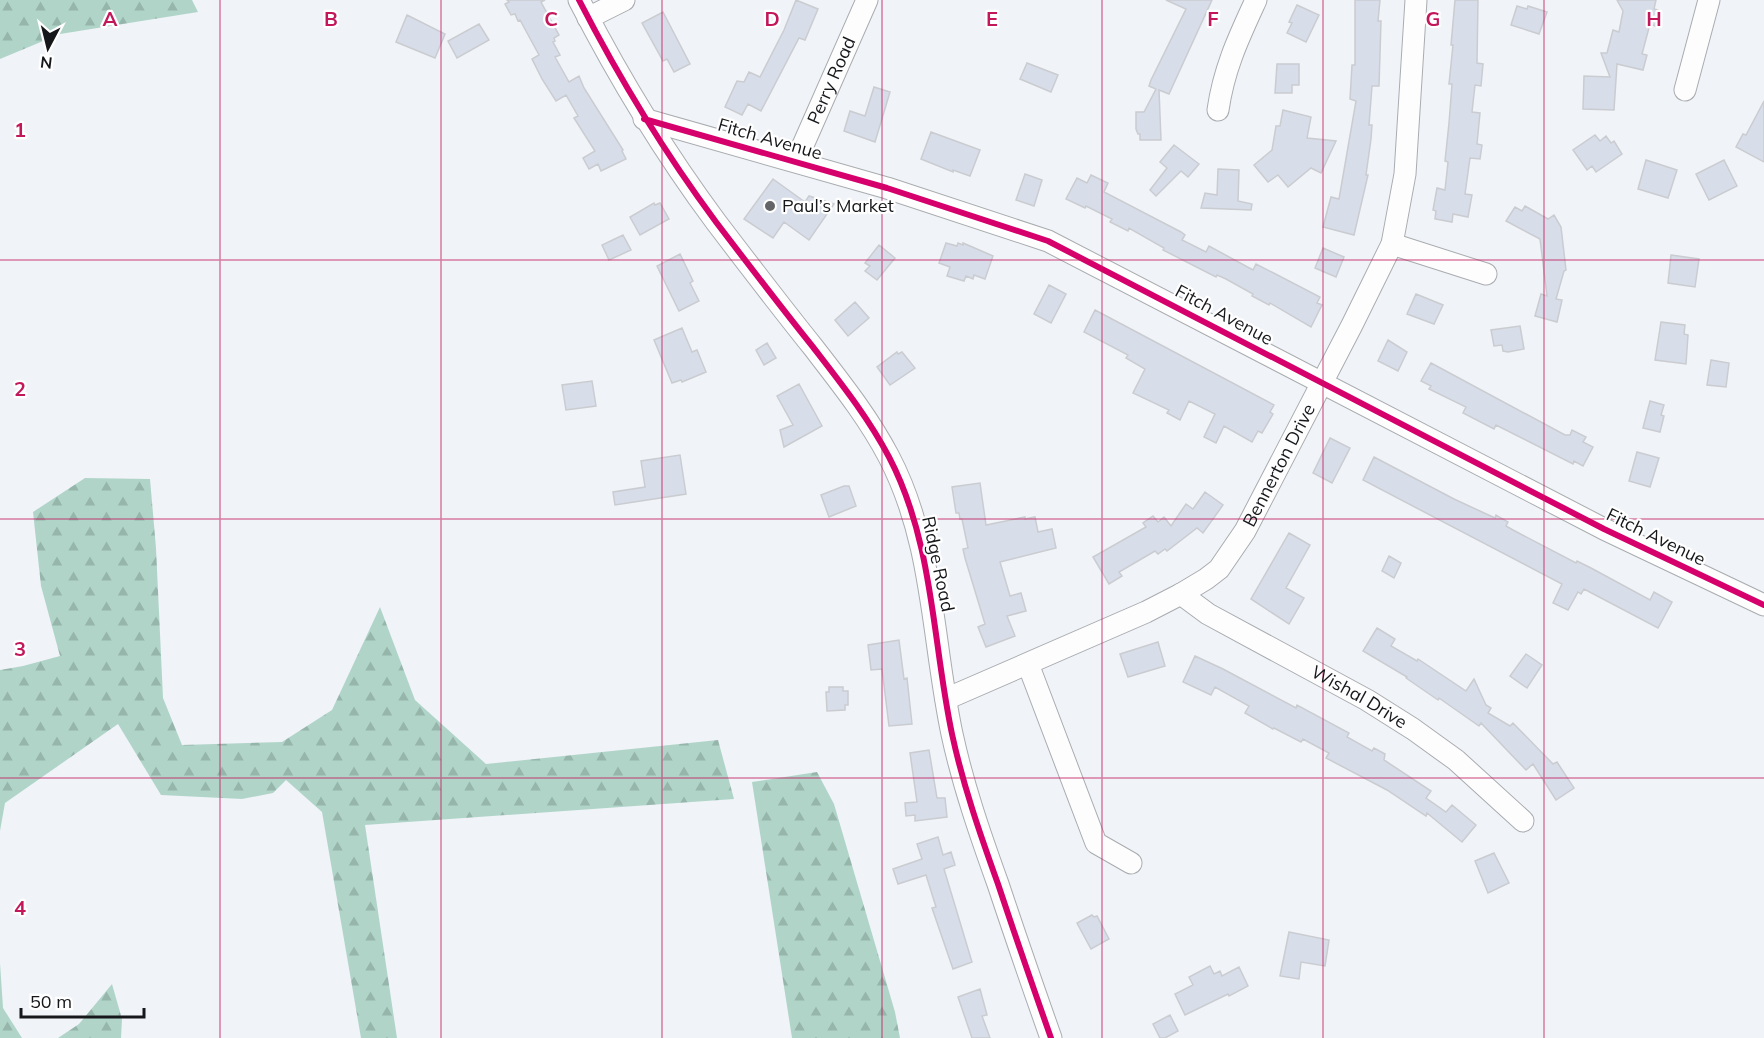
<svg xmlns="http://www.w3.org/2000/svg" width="1764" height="1038" viewBox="0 0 1764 1038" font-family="Mulish,sans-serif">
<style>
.forest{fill:url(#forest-firs)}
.building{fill:#d7dde9;stroke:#caccd0;stroke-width:1.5}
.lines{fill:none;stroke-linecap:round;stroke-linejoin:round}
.minor-casing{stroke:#a9acaf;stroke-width:23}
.minor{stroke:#fdfdfe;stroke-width:21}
.cycleway-casing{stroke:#fff;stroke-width:10}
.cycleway{stroke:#d6006c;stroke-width:6}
.grid{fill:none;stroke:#c2185b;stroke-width:1.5;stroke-opacity:0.55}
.poi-dot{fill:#626468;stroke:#fff;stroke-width:2}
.labels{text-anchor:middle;stroke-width:4.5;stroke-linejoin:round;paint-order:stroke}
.street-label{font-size:18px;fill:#15171a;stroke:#fff}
.poi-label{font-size:18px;fill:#15171a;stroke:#fff;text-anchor:start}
.grid-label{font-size:20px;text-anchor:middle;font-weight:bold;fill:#c2185b;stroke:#fff;stroke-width:4.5;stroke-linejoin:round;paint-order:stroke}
</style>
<defs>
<pattern id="forest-firs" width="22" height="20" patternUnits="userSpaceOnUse" patternTransform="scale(1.5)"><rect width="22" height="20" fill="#b0d5c8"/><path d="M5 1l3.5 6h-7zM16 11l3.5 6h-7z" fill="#96b6ab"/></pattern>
</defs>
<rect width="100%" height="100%" fill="#f0f3f8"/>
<!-- forest -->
<path class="forest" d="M0 0H192L198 12 60 34 0 59Z
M85 478 150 479 156 548 163 698 182 745 282 742 332 710 380 607 415 700 486 764 718 740 734 799 365 825 397 1038H361L322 812 286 780 273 793 242 799 161 795 118 724 5 803 0 831V670L23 666 60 656 41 586 33 512Z
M817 772 834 804 895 1012 900 1038H792L752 782Z
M0 963 3 1008 22 1038H0Z
M112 984 122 1019 121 1038H58L79 1024Z"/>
<!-- building -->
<path class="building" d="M507 0H545L541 2 559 35 554 38 555 41 553 42 560 55 555 57 569 82 579 76 584 88 623 150 622 151 626 159 601 171 598 164 589 169 583 158 595 151 574 118 578 116 566 95 556 101 542 79 532 59 539 55 520 20 518 21 515 14 511 15 505 4 509 2Z
M796 0 818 9 805 40 799 38 761 111 748 104 742 115 725 107 737 81 744 82 749 72 760 77 784 30Z
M1166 0H1212L1169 94 1159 90 1161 140H1140V134H1138L1136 129V112H1144L1156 89 1149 86 1151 80 1186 9Z
M1355 0H1380L1378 21H1381L1379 86H1372L1369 125H1372L1371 139 1366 175H1368L1354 235 1323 227 1331 197 1339 199 1356 101 1350 99 1352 65H1355Z
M1455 0H1478L1477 63 1483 64 1481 86 1475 85 1472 112 1480 113 1477 144 1482 145 1480 159 1470 158 1465 194 1472 195 1468 217 1453 214 1452 222 1435 219 1436 211 1433 210 1437 188 1445 190 1448 162 1445 161 1449 123 1452 84H1449L1453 45H1451Z
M1617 0H1656L1654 9 1658 10 1655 26 1650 24 1642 54 1647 55 1643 70 1617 64 1614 110 1583 109 1584 76 1610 77 1601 53H1607L1613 30 1619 32 1623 11Z
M1297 5 1319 15 1306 42 1287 33 1292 23 1289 22Z
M1517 6 1527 9 1528 6 1547 12 1539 34 1511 25Z
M663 12 690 64 674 72 667 59 663 61 642 23Z
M407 15 445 34 435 58 396 42Z
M479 24 489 40 457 58 448 41Z
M1027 63 1058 75 1051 92 1020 79Z
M1277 64H1299V85H1292V93H1275Z
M874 87 890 92 875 142 844 131 850 111 865 116Z
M1764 101V162L1736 147 1743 134 1746 135Z
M1283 110 1311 117 1307 138 1336 141 1321 173 1311 168 1288 187 1278 175 1268 182 1254 165 1272 150 1276 126H1280Z
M931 132 980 150 970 176 953 170V172L921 159Z
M1595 135 1600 141 1606 136 1611 143 1614 141 1622 154 1596 172 1592 166 1587 170 1573 150Z
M1174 145 1199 164 1188 177 1181 171 1156 196 1150 190 1167 168 1160 162Z
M1646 160 1677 170 1668 198 1638 189Z
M1724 160 1737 186 1709 200 1696 174Z
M1218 169 1239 170 1238 201 1252 204 1251 210 1201 208 1205 193 1217 195Z
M1025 174 1042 180 1034 206 1016 200Z
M1091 175 1108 183 1104 192 1181 232 1185 235 1182 240 1206 252 1209 246 1253 270 1256 264 1320 297 1317 303 1322 305 1311 327 1270 303 1269 305 1252 296 1253 294 1226 279 1217 275 1216 277 1163 250 1164 248 1129 228 1128 231 1110 222 1112 219 1086 206 1085 208 1066 199 1077 178 1087 183Z
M773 179 805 202 809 196 834 204 809 240 784 222 773 238 744 219Z
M654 203 655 205 660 203 669 219 640 235 630 217Z
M1525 206 1548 219 1554 215 1561 227 1566 270 1564 271 1556 299 1562 300 1557 322 1535 316 1541 294 1547 296 1540 239 1506 221 1515 207 1522 211Z
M623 235 631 250 609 260 602 245Z
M946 243 957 246 958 243 963 245V243L993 256 985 279 974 275 973 279 966 276 964 281 947 276 950 267 939 263Z
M879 245 895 258 877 280 865 271 870 266 865 263Z
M1323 248 1344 257 1336 277 1315 268Z
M680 254 693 281 690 283 699 301 679 311 657 266Z
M1671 255 1699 259 1695 287 1668 283Z
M1049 285 1066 294 1051 323 1034 314Z
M1416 294 1443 305 1434 324 1407 314Z
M855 302 869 318 848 336 835 320Z
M1095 310 1274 405 1270 412 1273 414 1262 433 1258 431 1252 442 1224 426 1216 443 1204 437 1215 414 1189 401 1180 420 1167 413 1169 410 1133 393 1145 369 1126 358 1128 355 1084 332Z
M1661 322 1685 325 1684 334 1688 335 1686 364 1655 360Z
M1520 326 1524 349 1508 352 1503 351 1502 345 1494 346 1491 330Z
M682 328 692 352 697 350 706 372 682 382 681 380 672 383 654 340Z
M1388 340 1407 352 1398 371 1378 361Z
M767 343 776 358 764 365 756 350Z
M897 352 898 354 902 352 915 368 890 385 877 367Z
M1711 360 1729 363 1726 387 1707 385Z
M1431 363 1565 435H1570L1572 430 1586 437 1583 442 1593 447 1583 466 1574 461 1573 464 1496 425 1494 429 1463 413 1466 407 1429 389 1431 386 1421 381Z
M592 381 596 406 566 410 562 385Z
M799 384 822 426 784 447 780 430 793 425 777 396Z
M1650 401 1664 405 1661 415 1664 416 1660 432 1643 428Z
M1330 438 1350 448 1332 483 1313 473Z
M1637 452 1659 458 1650 487 1629 481Z
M680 455 686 494 615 505 613 492 645 487 641 461Z
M1374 457 1454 499 1495 518 1496 515 1508 522 1506 526 1513 530 1576 563 1577 561 1591 568 1650 600 1654 592 1672 602 1658 628 1584 589 1581 594 1578 592 1568 610 1553 603 1562 584 1363 480Z
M980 483 986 525 1025 517V519L1035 517 1038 532 1052 529 1056 548 1000 562 1010 596 1021 593 1026 611 1007 616 1015 636 986 647 978 627 985 624 965 558 963 549 968 548 962 519H960L959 513H956L952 487Z
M844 486H849L856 506 829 517 821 495Z
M1205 492 1223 505 1203 533 1197 528 1167 551 1165 549 1158 554 1155 551 1119 572 1122 576 1109 584 1093 557 1146 527 1143 523 1153 516 1158 522 1164 517 1171 526 1186 504 1193 509Z
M1289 533 1310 545 1286 588 1304 598 1289 624 1251 599Z
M1389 556 1401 563 1394 578 1382 571Z
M1377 628 1395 639 1391 646 1417 661 1418 659 1466 691 1474 679 1486 705 1491 708 1488 713 1510 726 1513 723 1553 764 1557 762 1574 788 1556 800 1533 764 1526 770 1481 723 1479 726 1439 698 1438 700 1406 678 1407 677 1363 651Z
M899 640 904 679 907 678 912 724 889 726 882 669 871 670 868 645Z
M1158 642 1165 666 1128 677 1120 654Z
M1526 654 1542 665 1527 688 1510 676Z
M1195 656 1223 669 1296 708 1297 705 1349 733 1347 737 1372 751 1374 748 1385 754 1384 760 1431 791 1426 798 1446 812 1452 805 1476 825 1462 842 1427 813 1426 816 1387 790 1326 758 1329 753 1303 739 1301 742 1274 728 1273 729 1245 713 1249 706 1215 687 1211 695 1183 682Z
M829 687H843V691H848V705H845V710L827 711 826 692H829Z
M929 750 937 798H945L947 817 915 821V815L906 816 905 803 917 802 910 753Z
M938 837 943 855 951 852 955 865 944 869 972 962 953 969 932 908 936 907 926 875 898 884 893 869 922 859 917 844Z
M1494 853 1509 883 1488 893 1475 861Z
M1092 915 1094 917 1097 916 1109 939 1091 949 1077 923Z
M1289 932 1329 940 1325 966 1301 962 1299 979 1280 976Z
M1210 966 1214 974 1220 971 1222 976 1239 967 1248 986 1229 996 1228 994 1185 1015 1175 994 1193 985 1189 977Z
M980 989 987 1015 982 1016 990 1038H972L958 997Z
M1170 1015 1178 1031 1165 1038H1160L1153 1024Z"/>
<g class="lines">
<!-- minor casing -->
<g class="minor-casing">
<g id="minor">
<path d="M579 0C619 78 664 152 716 222 748 264 780 306 813 347 840 382 868 417 889 457 934 543 932 640 952 734 963 785 980 834 998 884 1015 935 1033 987 1051 1038"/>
<path d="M588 18 624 0"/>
<path d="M1685 90 1709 0"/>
<path d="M1218 110C1224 68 1239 37 1256 0"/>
<path d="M644 119 887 188 1048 241 1604 529 1764 605"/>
<path id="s1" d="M796 161 867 0"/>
<path d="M1392 244 1486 274"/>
<path id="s2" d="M1181 594 1208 614 1367 700 1413 729 1456 760 1523 821"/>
<path d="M1028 664 1096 843 1131 863"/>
<path id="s3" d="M946 699 1146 612 1181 594 1206 579 1219 569 1245 531 1352 325 1392 244 1405 174 1416 0"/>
</g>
</g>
<!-- minor -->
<use href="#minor" class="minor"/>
<!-- cycleway casing -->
<g class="cycleway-casing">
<path id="cycleway" d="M579 0C619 78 664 152 716 222 748 264 780 306 813 347 840 382 868 417 889 457 934 543 932 640 952 734 963 785 980 834 998 884 1015 935 1033 987 1051 1038
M644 119 887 188 1048 241 1604 529 1764 605"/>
</g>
<!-- cycleway -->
<use href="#cycleway" class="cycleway"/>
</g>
<!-- grid -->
<path class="grid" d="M220 0V1038M441 0V1038M662 0V1038M882 0V1038M1102 0V1038M1323 0V1038M1544 0V1038M0 260H1764M0 519H1764M0 778H1764"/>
<!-- markers -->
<circle class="poi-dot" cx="770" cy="206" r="6"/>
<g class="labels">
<!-- street labels -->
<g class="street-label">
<text dy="6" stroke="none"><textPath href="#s1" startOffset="88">Perry Road</textPath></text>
<text transform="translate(770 139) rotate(16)" y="6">Fitch Avenue</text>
<text transform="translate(1224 315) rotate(28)" y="6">Fitch Avenue</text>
<text dy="6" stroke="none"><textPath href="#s3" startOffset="423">Bennerton Drive</textPath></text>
<text transform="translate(1656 537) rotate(26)" y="6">Fitch Avenue</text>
<text transform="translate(938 564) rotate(78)" y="6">Ridge Road</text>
<text dy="6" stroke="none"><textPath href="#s2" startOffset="206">Wishal Drive</textPath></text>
</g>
<!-- poi labels -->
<g class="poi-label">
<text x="782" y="212">Paul’s Market</text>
</g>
</g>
<g class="grid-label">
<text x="110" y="26">A</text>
<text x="331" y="26">B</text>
<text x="551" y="26">C</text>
<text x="772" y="26">D</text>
<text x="992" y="26">E</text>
<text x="1213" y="26">F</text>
<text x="1433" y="26">G</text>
<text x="1654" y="26">H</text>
<text x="20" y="137">1</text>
<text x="20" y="396">2</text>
<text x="20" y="656">3</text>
<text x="20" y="915">4</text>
</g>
<!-- north arrow -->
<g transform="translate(48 48) rotate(187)" stroke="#ffffff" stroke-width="4.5" paint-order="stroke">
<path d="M0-4.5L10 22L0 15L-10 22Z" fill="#15171a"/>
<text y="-9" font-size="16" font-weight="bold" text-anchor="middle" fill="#15171a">N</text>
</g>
<!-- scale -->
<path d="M21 1008v9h123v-9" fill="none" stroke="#15171a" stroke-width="3"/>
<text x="30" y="1008" font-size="18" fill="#15171a" stroke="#ffffff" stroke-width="4.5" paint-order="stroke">50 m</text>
</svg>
